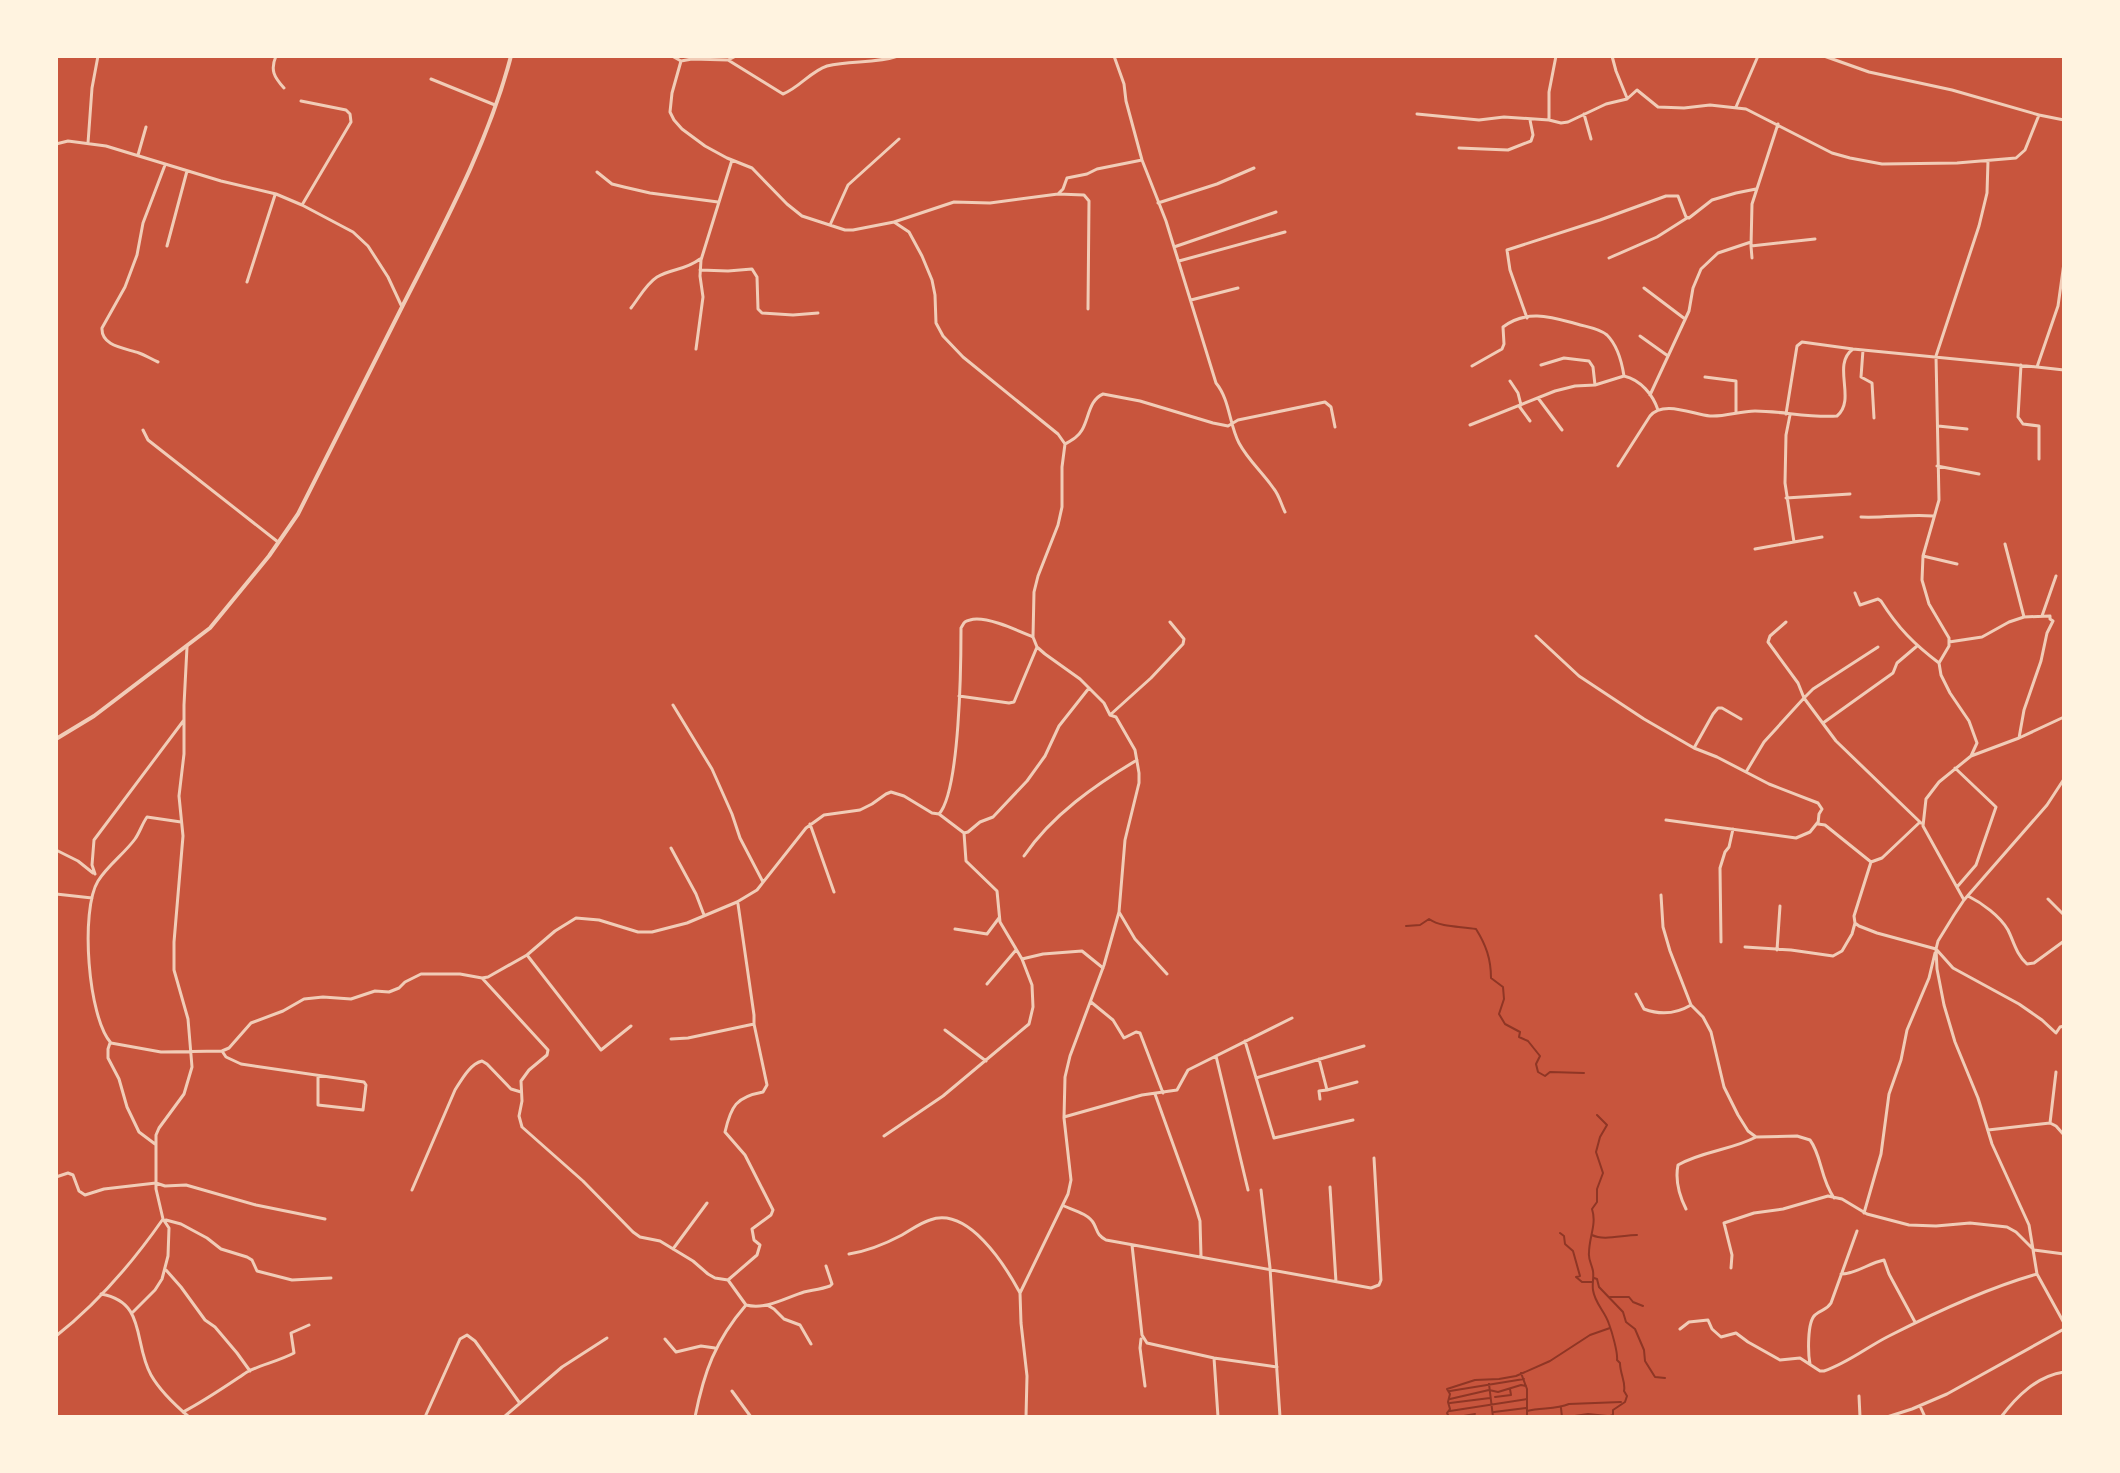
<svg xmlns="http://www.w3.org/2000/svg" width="2120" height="1473" viewBox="0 0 2120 1473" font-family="'PT Serif',serif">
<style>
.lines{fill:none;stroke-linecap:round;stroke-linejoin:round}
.stream{stroke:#8f3625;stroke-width:2}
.minor{stroke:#f1ccb7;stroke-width:3}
.tertiary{stroke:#f1ccb7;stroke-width:4}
</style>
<rect width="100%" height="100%" fill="#c8553d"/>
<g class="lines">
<!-- stream -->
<path class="stream" d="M1406 926 1420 925 1429 919C1442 928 1461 926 1476 929 1486 945 1491 959 1491 978L1503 987 1504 999 1499 1014 1505 1024 1520 1032 1519 1037 1528 1041 1540 1056 1536 1064 1538 1072 1545 1076 1550 1072 1584 1073
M1597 1115 1607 1125 1600 1137 1596 1152 1603 1173 1597 1189V1202L1592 1209C1597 1224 1589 1237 1589 1253 1588 1259 1592 1265 1593 1271 1594 1278 1592 1284 1593 1290 1595 1304 1605 1311 1609 1324 1612 1332 1618 1353 1617 1360L1620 1363C1620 1374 1626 1382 1624 1391L1627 1396 1625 1402 1613 1410V1415L1607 1417
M1560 1233 1564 1236 1565 1244 1573 1251 1580 1276 1576 1277 1582 1282H1593
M1592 1235C1603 1241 1623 1235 1637 1235
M1594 1278 1597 1279 1599 1287 1623 1312 1626 1322 1635 1329 1644 1350 1645 1361 1655 1377 1665 1378
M1610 1297H1629L1633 1302 1643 1306
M1521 1373 1527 1389V1417
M1489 1384 1493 1417
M1450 1391 1524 1379
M1495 1397 1511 1395 1510 1389
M1450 1399 1489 1390 1498 1392 1521 1385 1526 1386
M1450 1403 1490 1398
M1561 1408 1562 1417
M1450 1411 1527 1399
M1527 1411C1541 1407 1555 1410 1569 1404L1621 1402
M1494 1412 1526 1408
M1449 1417 1447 1413 1450 1409 1448 1402 1450 1394 1447 1389 1475 1380 1499 1379 1516 1376 1550 1361 1590 1335 1610 1328
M1458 1417 1475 1414
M1568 1417 1588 1414 1607 1416"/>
<!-- minor -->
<path class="minor" d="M276 56C270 70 274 77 284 88
M672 56 681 61 692 59 728 60 736 56
M1114 56 1124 84 1126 101 1142 160 1166 221 1216 383C1230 400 1229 424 1239 443 1248 460 1263 473 1274 489 1279 495 1281 504 1285 512
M1612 56 1616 71 1627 98
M1824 56 1869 72 1952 90 2039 115 2064 120
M728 60 783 94C799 88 811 71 827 66 850 60 875 64 898 56
M681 61 672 93 670 112 674 120 682 129 705 146 727 158 752 168 787 204 802 216 845 230H853L894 222 909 232 922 256 932 280 935 295 936 323 943 336 963 357 1058 434 1065 444 1062 467V507L1058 525 1038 576 1034 592 1033 637 1037 647 1045 654 1080 679 1104 703 1110 715 1116 717 1135 750 1139 773V783L1125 840 1119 912 1104 965 1070 1056 1065 1077 1064 1118 1071 1180 1068 1194 1020 1293 1021 1323 1027 1376 1026 1417
M431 79 495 105
M301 101 346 110 350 114 351 122 302 205
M1736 107 1758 56
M1417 114 1479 120 1504 117 1549 120 1561 123 1568 122 1606 104 1627 99 1637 90 1658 107 1684 108 1710 105 1746 109 1832 153 1850 158 1882 164 1957 163 2016 158 2025 150 2039 115
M1584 114 1591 139
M1549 120V92L1556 56
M88 143 92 88 98 56
M56 144 68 141 106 146 221 181 276 194 302 205 353 232 368 246 388 277 402 307
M1459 148 1508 150 1531 141 1533 135 1530 120
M138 155 146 127
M597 172 612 184 624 187 650 193 718 202
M1058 194 1084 195 1089 201 1088 309
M1158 203 1217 184 1254 168
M894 222 954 202 990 203 1058 194 1063 189 1067 178 1087 174 1097 169 1142 160
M830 225 848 185 899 139
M167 246 187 171
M1751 246 1815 239
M1174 247 1276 212
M1609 258 1657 237 1687 218
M1752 258 1751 246 1752 204 1778 124
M1179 261 1285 232
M700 270 728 271 752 269 757 277 758 309 762 313 793 315 818 313
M247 282 275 195
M1644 288 1685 319
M1191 300 1238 288
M631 308C639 298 646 284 657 277 672 268 684 271 700 259
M1527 318 1510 270 1507 250 1600 220 1666 196H1678L1686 217 1689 218 1712 200 1736 193 1756 189
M1640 336 1668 356
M696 349 703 297 700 276 701 260 732 160
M1863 350 1861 377 1872 383 1874 418
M158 362C151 359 145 355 139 353 124 348 101 346 102 328L125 287 137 255 143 223 165 165
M1541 365 1564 358 1589 361 1593 367 1595 385
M2021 365 2018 417 2023 424 2039 426V459
M1472 366 1502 349 1504 344 1503 327C1527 309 1551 317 1577 324 1587 327 1599 328 1607 335 1617 345 1622 363 1624 376 1641 380 1653 395 1658 410
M2037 367 2064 370
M1705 377 1736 381V413
M1510 381 1518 393 1521 405
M1650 395 1689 311 1693 288 1701 269 1718 253 1751 242
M1538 398 1562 430
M1519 406 1530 421
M1786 414 1797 346 1802 342 1853 349 2037 367 2058 306 2064 263
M1790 415 1786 435 1785 483 1794 542 1822 537
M1470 425 1555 391 1575 386 1595 385 1624 376
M1938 426 1967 429
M143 430 148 440 278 542
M1065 444C1072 440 1078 437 1082 430 1089 418 1089 400 1103 394L1140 401 1213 423 1228 426 1238 420 1325 402 1331 407 1335 427
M1618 466 1650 416C1663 400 1692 414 1710 416 1725 417 1740 411 1755 411 1782 411 1809 418 1837 416 1857 399 1831 365 1853 349
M1937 466 1979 474
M1786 498 1850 494
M1861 517C1886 518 1909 514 1933 516
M2005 544 2024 617
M1755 549 1794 542
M1923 556 1957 564
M1855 593 1860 605 1878 599 1881 601C1898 628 1914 644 1939 663
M2042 616 2056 576
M1536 636 1579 676 1644 719 1694 748 1717 757 1769 784 1818 803 1822 809 1819 814 1818 824
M1949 642 1982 637 2009 622 2024 617 2050 616V619L2053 621 2047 633 2041 661 2024 710 2019 738
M1878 647 1813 689 1804 698 1836 741 1921 823
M959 696 1009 703 1014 702 1037 647
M673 705 712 769 732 814 740 838 763 882
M1110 715 1151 678 1183 644 1184 639 1170 622
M1823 723 1893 673 1897 663 1917 646
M1694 748 1713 714 1718 708H1722L1741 719
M1971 756 2019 738 2064 717
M1955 768 1996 807 1976 865 1957 887
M1746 772 1764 742 1804 698 1798 683 1768 642 1770 636 1786 622
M2064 779 2047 805 1964 900 1954 915 1938 941 1936 949 1937 969 1944 1005 1955 1042 1978 1098 1992 1144 2029 1225 2037 1274 2064 1323
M939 814 964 833 968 832 980 822 993 817 1027 781 1045 756 1059 726 1089 688
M1666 820 1796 838 1810 832 1818 822V824L1825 825 1871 862 1882 858 1920 822
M181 822 147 817C142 824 140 832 135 839 124 854 108 865 98 881 80 910 88 1018 111 1043L161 1052 222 1051 229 1048 251 1023 283 1011 304 999 323 997 351 999 375 991 389 992 399 988 405 982 421 974H460L482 978 488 977 527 955 555 931 576 918 599 920 638 932H652L687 923 737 902 757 890 806 828 824 815 860 810 872 804 886 794 891 792 904 796 932 813 939 814C960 791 961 663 961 628 964 623 964 621 970 620 985 615 1019 631 1033 637
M810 824 834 892
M671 848 696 894 704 915
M56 850 78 861 93 873
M1024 856C1052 815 1095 785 1137 760
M1871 862 1854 916 1855 923 1859 926 1877 933 1936 949 1953 968 2019 1004 2042 1020 2056 1033 2060 1027 2064 1026
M95 874 92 865 94 840 184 720
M56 894 92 898
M1661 895 1663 927 1670 951 1691 1005 1703 1017 1711 1032 1724 1087 1738 1115 1748 1131 1756 1137 1797 1136 1810 1140C1822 1156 1820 1178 1834 1198
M1968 896C1982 903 2000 916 2008 930 2014 942 2016 954 2027 964L2034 963 2064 941
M2048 899 2064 915
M1964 900 1923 826 1926 799 1939 782 1971 756 1977 743 1969 721 1950 693 1941 675 1939 663 1949 646V638L1929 604 1922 580 1923 556 1939 500 1936 356 1979 226 1987 193 1988 161
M1119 912 1135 939 1167 974
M955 929 987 934 999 918
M1721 942 1720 868 1725 852 1729 847 1733 829
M1745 947 1791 950 1833 956 1842 951 1852 934 1855 923
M1777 950 1780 906
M527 955 601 1050 631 1026
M1022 959 1043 954 1082 951 1103 968
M482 978 548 1050 547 1055 529 1070 521 1081 522 1101 519 1116 522 1127 583 1181 633 1232 640 1237 660 1241 693 1261 708 1274 715 1278 728 1280 746 1305
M987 984 1016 950
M1636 994 1644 1009C1660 1015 1676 1014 1691 1005
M1091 1002 1113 1020 1124 1038 1136 1032 1140 1033 1163 1093
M945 1030 986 1061
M671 1039 688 1038 754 1024
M1245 1041 1274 1138 1353 1120
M110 1043 108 1049V1058L119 1079 127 1107 139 1132 155 1144
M222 1051 226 1057 241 1064 364 1082 366 1085 363 1110 318 1105V1076
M1216 1056 1248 1190
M1319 1059 1327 1090 1319 1091 1320 1099
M1256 1078 1364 1046
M1327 1090 1357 1082
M1155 1094 1196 1208 1200 1221 1201 1256
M1064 1117 1142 1095 1177 1090 1188 1070 1292 1018
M2050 1123 2056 1072
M1988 1130 2050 1123 2056 1126 2064 1135
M884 1136 943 1096 1029 1024 1033 1007 1032 985 1022 959 1000 922 997 891 966 861 964 833
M56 1177 68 1173 73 1175 79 1191 85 1195 104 1189 156 1183 165 1186 186 1185 256 1205 325 1219
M1330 1187 1336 1282
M412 1190 455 1090C462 1079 470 1064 482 1061L487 1064 511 1089 521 1092
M1261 1190 1270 1268 1280 1417
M1064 1206C1073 1210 1089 1214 1094 1224 1098 1232 1097 1235 1106 1240L1371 1288 1379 1285 1381 1280 1374 1158
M1686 1209C1679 1195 1675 1180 1678 1165 1702 1151 1732 1150 1756 1137
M1864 1213 1881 1154 1889 1094 1901 1060 1907 1030 1929 978 1935 953
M166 1220 181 1224 207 1238 221 1249 247 1257 252 1260 257 1271 292 1280 331 1278
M1132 1245 1142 1335 1147 1343 1214 1358 1277 1367
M673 1249 707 1203
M849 1254C868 1251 885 1244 902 1235 911 1230 920 1223 930 1220 968 1206 1005 1265 1020 1293
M1731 1268 1732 1255 1724 1223 1754 1213 1783 1209 1828 1196 1842 1199 1867 1214 1909 1225 1936 1226 1970 1223 2007 1227 2016 1232 2034 1250 2064 1254
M166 1270 181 1287 205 1320 215 1327 237 1353 250 1371
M1841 1274C1856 1274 1869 1263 1884 1260L1889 1274 1915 1322
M728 1280 757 1255 760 1245 754 1240 752 1229 771 1215 773 1210 745 1155 725 1132C731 1106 736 1097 763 1092L767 1085 754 1024V1015L738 904
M101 1294C147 1302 133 1343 151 1375 160 1391 175 1405 189 1417
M746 1305C766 1310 785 1298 804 1292 813 1290 822 1289 830 1286L832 1284 826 1266
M767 1305 774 1309 784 1319 800 1325 811 1344
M132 1313 155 1290 162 1279 168 1256 169 1228 163 1219 156 1189V1135L159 1128 184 1094 192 1067 188 1019 174 970V942L183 836 179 796 184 754V705L187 647
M1680 1329 1689 1322 1708 1320 1712 1329 1721 1337 1736 1333 1748 1342 1780 1360 1800 1358 1820 1371H1824C1848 1363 1867 1347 1889 1336 1936 1312 1987 1288 2037 1274
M56 1336C98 1303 133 1262 163 1219
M665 1339 676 1352 701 1346 715 1348
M1141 1339 1140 1348 1145 1386
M1214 1358 1218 1417
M1810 1364C1808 1354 1807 1322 1815 1315 1821 1309 1826 1311 1831 1303L1857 1231
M732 1391 751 1417
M1859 1396 1860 1417
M1920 1406 1925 1417
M183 1412C206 1400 226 1386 247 1372 260 1365 279 1361 294 1353L291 1333 309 1325
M425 1417 460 1339 467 1335 475 1341 519 1402
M504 1417 562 1367 607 1338
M695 1417C704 1372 715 1341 746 1305
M1887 1417 1912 1409 1947 1394 2064 1329
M2001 1417C2017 1396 2037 1376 2064 1372"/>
<!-- tertiary -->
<path class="tertiary" d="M56 739 94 716 210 628 269 556 298 514C333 445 367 376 402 307 443 226 488 144 511 56"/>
</g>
<!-- border -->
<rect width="2120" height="1473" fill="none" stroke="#fff3e0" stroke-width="116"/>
</svg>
